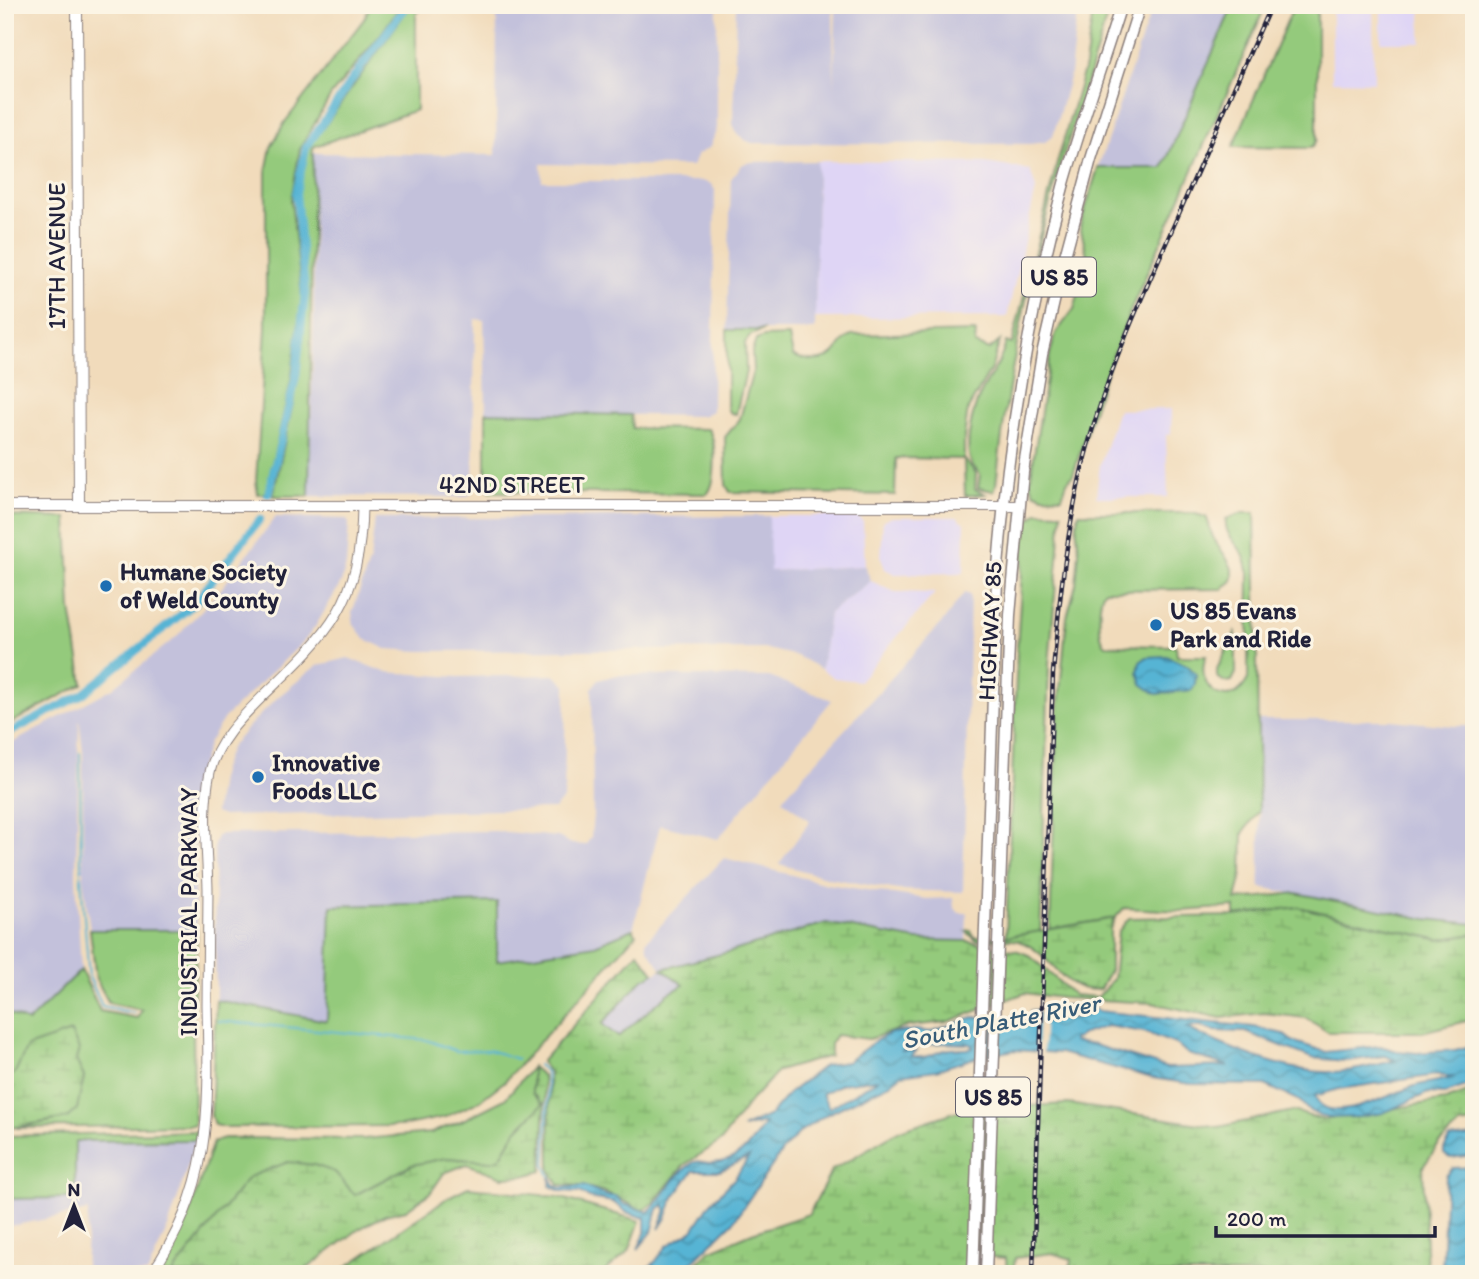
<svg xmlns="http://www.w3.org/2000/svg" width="1479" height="1279" viewBox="0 0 1479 1279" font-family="Itim,sans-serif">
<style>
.built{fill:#dfd5f5}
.industrial{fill:#c3c1db}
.green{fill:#94ca7b;stroke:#5b765b;stroke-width:2}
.wetland{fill:url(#wetland-marsh);stroke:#5b765b;stroke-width:2}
.water{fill:url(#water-waves);stroke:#3c6b88;stroke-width:2;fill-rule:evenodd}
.pier{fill:#f1dbbb}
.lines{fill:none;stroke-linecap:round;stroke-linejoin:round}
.stream{stroke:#56b4d4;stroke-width:2}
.canal{stroke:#56b4d4;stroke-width:8}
.tertiary-casing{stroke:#8a7e7b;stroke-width:11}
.secondary-casing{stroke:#8a7e7b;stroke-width:12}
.trunk-casing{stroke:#8a7e7b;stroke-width:13}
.tertiary{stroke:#fff;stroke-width:9}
.secondary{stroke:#fff;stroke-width:10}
.trunk{stroke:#fff;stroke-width:10}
.rail-casing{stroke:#22223b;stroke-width:4.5}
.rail{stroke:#fcf5e5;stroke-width:2;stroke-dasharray:5;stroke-linecap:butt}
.poi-dot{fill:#1f6fb2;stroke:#fcf5e5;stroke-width:2.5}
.labels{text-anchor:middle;stroke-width:6;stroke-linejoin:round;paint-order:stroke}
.shield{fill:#fcf5e5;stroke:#63616e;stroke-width:2}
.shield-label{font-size:23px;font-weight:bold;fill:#22223b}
.street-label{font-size:24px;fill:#22223b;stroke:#fcf5e5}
.poi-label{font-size:24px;font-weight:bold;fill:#22223b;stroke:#fcf5e5;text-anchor:start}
.water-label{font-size:26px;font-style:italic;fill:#375c78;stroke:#fcf5e5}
</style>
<defs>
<pattern id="wetland-marsh" width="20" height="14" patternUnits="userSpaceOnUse" patternTransform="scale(1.75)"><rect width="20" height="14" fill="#94ca7b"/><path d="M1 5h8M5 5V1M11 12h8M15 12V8" fill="none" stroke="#7fad6b"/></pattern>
<pattern id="water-waves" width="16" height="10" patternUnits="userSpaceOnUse" patternTransform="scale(1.75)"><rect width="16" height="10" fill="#56b4d4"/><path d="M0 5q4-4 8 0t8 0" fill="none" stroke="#4792ad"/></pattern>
</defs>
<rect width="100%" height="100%" fill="#fcf5e5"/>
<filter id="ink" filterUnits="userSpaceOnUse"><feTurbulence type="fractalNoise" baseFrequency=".0143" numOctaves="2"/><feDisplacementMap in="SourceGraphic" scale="14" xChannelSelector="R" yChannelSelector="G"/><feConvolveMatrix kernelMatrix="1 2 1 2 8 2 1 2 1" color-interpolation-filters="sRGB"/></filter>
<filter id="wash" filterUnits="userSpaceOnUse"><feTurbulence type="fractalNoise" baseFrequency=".00686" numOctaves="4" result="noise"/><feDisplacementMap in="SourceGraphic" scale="28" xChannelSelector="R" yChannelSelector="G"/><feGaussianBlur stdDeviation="1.57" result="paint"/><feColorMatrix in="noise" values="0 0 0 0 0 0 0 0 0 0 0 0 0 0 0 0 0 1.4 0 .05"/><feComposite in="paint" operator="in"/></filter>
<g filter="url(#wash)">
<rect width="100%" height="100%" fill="#f1dbbb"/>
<!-- built -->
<path class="built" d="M1332 5H1373L1374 82 1332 81Z
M1381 5H1421V42H1381Z
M817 161 985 163 1030 170 1036 189 1007 317 815 318Z
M1172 409 1171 434 1166 435 1168 497H1096L1100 465 1118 410Z
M769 516H858L863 522 865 566 769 571Z
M893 517H957L965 523 964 573 895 574 885 569 881 557 883 520Z
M871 581 895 592 935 593 859 681 834 678 821 669 829 613Z"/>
<!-- industrial -->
<path class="industrial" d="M497 5H717V128L710 147 697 155 692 166 541 164 542 181H702L711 184 715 190 712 411 702 416 486 412 484 320 475 319 473 490 471 494 465 497 309 496 314 316 313 153 496 155Z
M736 5H833L834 89 836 5H1078L1070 74 1053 136 1045 142 1030 144 752 143 745 140 735 132 733 123Z
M1153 5H1233L1163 168H1098Z
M817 161 815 330H727L731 179 743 164 752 162Z
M769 516 770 571 865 566 871 581 829 613 821 669 797 656 767 649 421 651 386 649 365 639 354 625 352 613 370 560 375 519Z
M276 517 346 519 349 523 346 565 341 583 315 627 304 641 224 718 209 742 198 774 195 796 194 895 197 930H90L83 878V752L79 718 76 877 81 970 28 1022 5 1012V747L113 688 175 638 218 593Z
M965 592 970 595 963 892 898 890 829 878 779 864 810 821 782 799 944 620Z
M348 658 385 672 458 677 554 675 566 685 564 798 554 809 223 816 215 813 221 771 230 748 249 726 278 697 316 666Z
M617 675 769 677 832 700 718 839 660 825 633 929 595 945 496 961 497 902 331 906 328 1021 216 1000 214 845 217 836 222 834 496 831 558 837 572 844 586 845 591 837 593 815 592 688 598 680Z
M1259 720H1390L1454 726H1474V924L1426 919 1260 887Z
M724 858 827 884 927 899 953 898 954 907 959 913H967L966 941 917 940 826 923 733 951 664 969 685 985 666 995 618 1038 602 1025 641 981 662 969 647 948 646 941Z
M196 1140 169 1225 147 1274H85L88 1211 5 1227V1199L75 1198 74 1141Z"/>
<!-- green -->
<path class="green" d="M370 5H401L380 35 331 95 300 149 291 200 302 297 291 381 266 491 263 494H258L256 481 266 329V172L271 147 285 122 364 19Z
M411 5H423L416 15V110L313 147 309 496H273L299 375 307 293 298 194 309 148Z
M1094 5H1110C1094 63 1074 120 1057 178 1028 277 1007 382 996 485L994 491 978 488 980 474C978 471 975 469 973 466 962 449 973 408 982 391 991 374 1002 361 1006 342L1012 344 1056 167 1085 66Z
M1233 5H1266L1132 307 1101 386 1073 475 1067 482 1062 497 1043 496 1034 492 1030 481 1050 354 1056 333 1074 309 1088 259 1080 226 1098 168H1163Z
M1294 5H1317V140L1313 146 1309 148 1233 147Z
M727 330H764L751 335 745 343 746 371 736 414 731 413 727 409Z
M976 332 975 344 989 350 1000 341 991 369 968 409 964 437V459L976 473 975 489 985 494 965 496 964 459 896 458 895 495 730 492 726 485 725 437 740 419 753 371 752 352 756 340 764 337 789 336 793 356C807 361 825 365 836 351 842 344 843 340 851 335Z
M486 412 631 415 632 428 708 429C717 439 717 484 707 494L490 492 486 486Z
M1038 512 1062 513 1049 664 1040 938 1006 937 1017 650 1024 538 1028 521Z
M1079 513H1192L1206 517C1210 524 1210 532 1214 539 1220 550 1247 579 1224 586V589L1105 590C1098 598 1097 637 1106 645L1176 646 1177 656H1206C1193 689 1231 714 1248 679L1249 574C1247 566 1246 558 1241 551 1234 540 1224 533 1226 519L1243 513H1255L1259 811 1243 833 1242 874 1236 900 1296 893 1426 919 1474 924V934L1440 940 1298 907 1235 916V907L1181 911 1124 908 1115 918 1050 929 1058 711 1067 617 1076 584 1079 552 1076 524Z
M5 516 67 518 71 609 83 684 5 726Z
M1236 631V673L1232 681 1225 682 1217 677V669Z
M497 902V961L595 945 633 929 636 934 505 1081 478 1102 445 1117 401 1126 223 1127 214 1125 211 1115 216 1000 327 1021 331 906Z
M90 930H197L193 1014 194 1125 16 1128 66 1118 84 1077 75 1060 27 1047 15 1073 5 1079V1012L28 1022 81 970 100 1011 137 1018 142 1010 109 1003 96 979Z
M532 1067V1093L543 1104 516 1131 500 1158 494 1161 412 1165 355 1195 249 1177 172 1274H156L185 1226 213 1142 224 1138 363 1139 431 1133 461 1121 505 1099Z
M197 1131 196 1140 75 1141V1198L5 1199V1136Z"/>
<!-- wetland -->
<path class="wetland" d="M1298 907 1440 940 1474 934V1019L1422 1032H1328L1306 1018 1264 1013 1221 1018 1152 1003 1062 998 1025 993 947 1022 909 1026 869 1039 836 1035 830 1044V1056L778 1071 748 1104 721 1141 684 1165 654 1202 643 1211C613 1195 594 1184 559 1185L550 1170 549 1072 541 1062 638 952 654 973 641 981 602 1024 618 1037 668 994 684 985 662 969 733 951 826 923 917 940 966 941 1018 951 1029 955 1074 995 1098 997 1113 979 1118 932 1129 918 1235 916Z
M1115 918 1110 929V970L1100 989C1063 996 1051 952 1021 942 1009 937 989 941 976 940L966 931 971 930 974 937H1006Z
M71 1032 79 1049 76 1060 84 1077 77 1109 67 1118 5 1129V1079L15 1073 27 1047Z
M532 1067 543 1076 545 1100 542 1171 524 1176 502 1177 467 1164 444 1173 431 1192 406 1210 385 1215 359 1229 300 1274H172L249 1177 288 1162 314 1165 335 1172 355 1195 412 1165 446 1158 493 1161 500 1158 516 1131 543 1104 532 1093Z
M1474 1090V1123L1460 1125 1439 1144 1423 1167 1427 1274H1068L1072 1259 1052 1253 1015 1258 1013 1274H1007L1006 1258 967 1255 964 1274H686L709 1251 752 1233 809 1214 832 1170 900 1130 964 1109 1068 1104 1219 1127 1293 1111 1323 1120 1446 1100Z
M468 1187 558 1197 640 1221 629 1251 602 1274H336L450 1196Z"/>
<!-- water -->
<path class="water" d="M1166 656 1187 665 1196 674 1195 684 1192 690 1156 694 1142 684 1138 672 1140 662 1147 657Z
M1067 1005H1088L1098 1011 1254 1027 1283 1034 1292 1041 1326 1052 1380 1046 1397 1051 1417 1053 1455 1050 1474 1045V1083L1444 1094 1428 1093 1383 1113 1360 1117 1329 1118 1320 1116 1308 1110 1300 1101 1265 1085 1191 1084 1152 1078 1060 1053 1014 1050 971 1059 936 1070 901 1075 890 1084 829 1113 801 1131 783 1150 733 1222 695 1259 675 1274H641L655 1262 667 1246 693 1230 710 1204 735 1178 749 1157 720 1171H693L674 1197 666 1218 659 1229 666 1209 664 1204 658 1209 652 1232 638 1249 645 1233V1218L626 1212 613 1202 589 1198 580 1192 560 1191 550 1186V1176L555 1186 561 1188 584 1186 607 1196H616L623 1204 648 1212C664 1198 673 1176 691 1164 698 1159 704 1163 712 1163 739 1162 752 1144 765 1123L742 1128 770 1115 789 1093 825 1065 847 1062 875 1041 891 1033 916 1030 930 1032 973 1017 1022 1019 1029 1016 1030 1011ZM1064 1011H1079L1087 1016 1046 1022 1045 1017 1050 1012ZM1107 1026 1144 1032 1178 1045 1188 1054 1228 1066 1167 1068 1094 1045 1074 1042 1073 1039 1078 1038 1080 1035ZM1199 1026 1214 1031 1246 1032 1312 1058 1346 1061 1385 1056 1395 1060C1373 1066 1348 1073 1326 1072 1287 1072 1221 1046 1187 1028ZM943 1043 970 1044 973 1048C965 1050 958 1048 950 1049 935 1051 926 1061 911 1056L917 1051H901L920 1045ZM1437 1075 1452 1077C1440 1082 1427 1082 1415 1086 1393 1092 1328 1130 1315 1096L1339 1089ZM879 1079 829 1108 822 1094 841 1084Z
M1474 1136V1155L1450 1158 1444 1154V1149L1450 1139Z
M1474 1167V1274H1442L1446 1176 1453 1168Z"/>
<!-- pier -->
<path class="pier" d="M1039 1004H1045L1043 1056H1037Z"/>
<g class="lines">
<!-- stream -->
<path class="stream" d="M80 753 81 879 89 977 102 1006 135 1013
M218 1021 427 1040 456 1051 489 1050 517 1059
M538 1065 546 1072 548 1098 545 1165 550 1176"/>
<!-- canal -->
<path class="canal" d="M268 494 296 376 305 293 296 193 306 148 353 78 407 5
M5 735 83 694 194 604 260 519"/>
</g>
</g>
<g filter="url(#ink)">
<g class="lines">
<!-- tertiary casing -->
<g class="tertiary-casing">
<path id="tertiary" d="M151 1274C213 1186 209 1107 207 1005 207 966 208 927 208 889 207 851 202 809 210 772 217 741 242 717 264 695 330 632 361 602 362 506"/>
</g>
<!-- secondary casing -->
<g class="secondary-casing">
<path id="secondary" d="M77 5 79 506
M5 506H1019"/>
</g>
<!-- trunk casing -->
<g class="trunk-casing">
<path id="trunk" d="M973 1274 997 579C1007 447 1028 316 1063 187 1080 126 1102 66 1121 5
M986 1274 1010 615 1023 472 1042 354 1062 267 1091 159 1140 5"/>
</g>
<!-- tertiary -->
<use href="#tertiary" class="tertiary"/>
<!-- secondary -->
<use href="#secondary" class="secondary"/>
<!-- trunk -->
<use href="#trunk" class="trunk"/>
<!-- rail casing -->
<g class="rail-casing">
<path id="rail" d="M1033 1274 1053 673C1059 601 1067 527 1085 457 1104 380 1138 306 1170 234 1203 158 1237 81 1271 5"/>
</g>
<!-- rail -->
<use href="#rail" class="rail"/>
</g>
</g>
<!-- markers -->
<g class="poi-dot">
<circle cx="106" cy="586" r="7"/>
<circle cx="1156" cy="625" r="7"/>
<circle cx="258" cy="777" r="7"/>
</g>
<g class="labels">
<!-- shield labels -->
<g class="shield">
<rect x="1022" y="257.5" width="74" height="39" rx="5"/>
<rect x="956" y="1077.5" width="74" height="39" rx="5"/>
</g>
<g class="shield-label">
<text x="1059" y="285">US 85</text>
<text x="993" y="1105">US 85</text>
</g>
<!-- street labels -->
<g class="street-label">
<text transform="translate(57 256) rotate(-90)" y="8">17TH AVENUE</text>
<text x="512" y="493">42ND STREET</text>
<text transform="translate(990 631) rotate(-87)" y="8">HIGHWAY 85</text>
<text transform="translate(189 912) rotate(-90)" y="8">INDUSTRIAL PARKWAY</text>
</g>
<!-- poi labels -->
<g class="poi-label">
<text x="120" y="580">Humane Society<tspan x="120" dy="28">of Weld County</tspan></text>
<text x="1170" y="619">US 85 Evans<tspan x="1170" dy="28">Park and Ride</tspan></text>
<text x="272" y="771">Innovative<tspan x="272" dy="28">Foods LLC</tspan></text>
</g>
<!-- water labels -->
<g class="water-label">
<text transform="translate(1001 1021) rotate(-11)" y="9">South Platte River</text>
</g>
</g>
<!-- margin -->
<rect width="1479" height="1279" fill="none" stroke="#fcf5e5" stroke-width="28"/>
<!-- north arrow -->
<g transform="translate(74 1206)" stroke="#fcf5e5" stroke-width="5" paint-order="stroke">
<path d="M0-5L12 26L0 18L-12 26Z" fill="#22223b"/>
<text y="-10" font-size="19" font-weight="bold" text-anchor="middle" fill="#22223b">N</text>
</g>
<!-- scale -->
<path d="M1216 1226v10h219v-10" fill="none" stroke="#22223b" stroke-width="3.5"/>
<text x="1227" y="1226" font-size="21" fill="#22223b" stroke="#fcf5e5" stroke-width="5" paint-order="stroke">200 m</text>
</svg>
